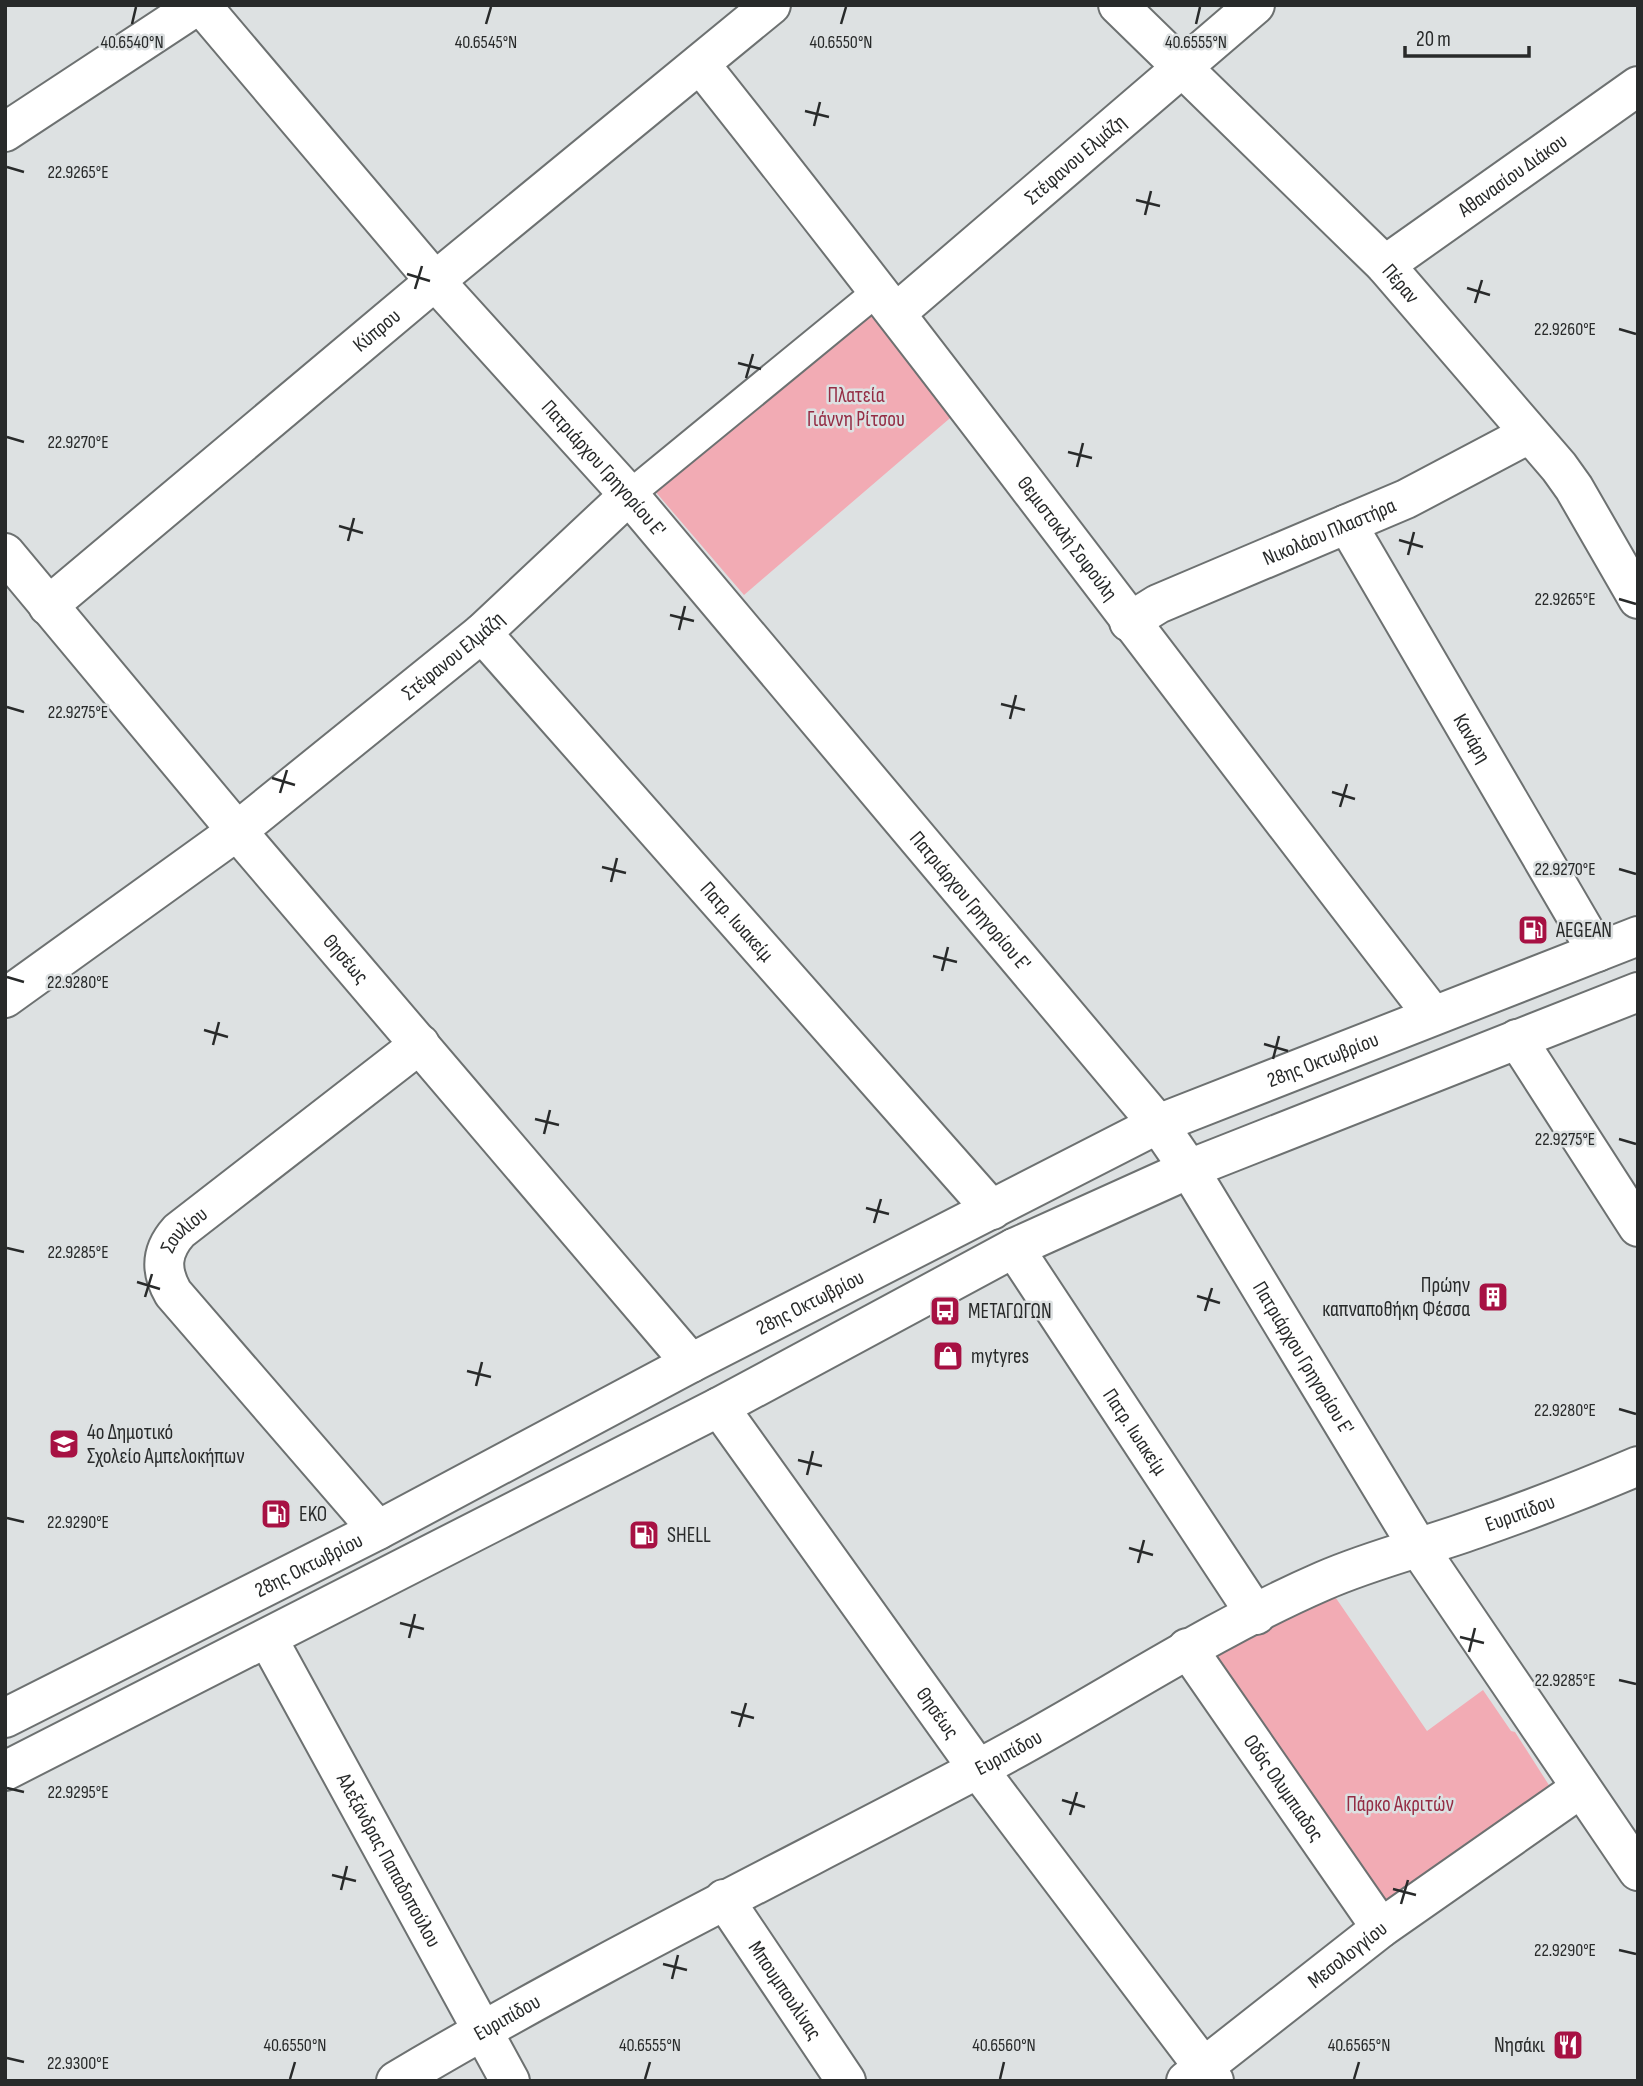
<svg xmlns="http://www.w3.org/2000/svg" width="1643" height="2086" viewBox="0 0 1643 2086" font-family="'Sofia Sans Condensed',sans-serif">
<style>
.green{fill:#f2abb4}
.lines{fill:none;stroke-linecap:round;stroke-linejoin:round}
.pedestrian-casing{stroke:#6d7171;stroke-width:32}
.minor-casing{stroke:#6d7171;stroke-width:42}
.tertiary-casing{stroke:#6d7171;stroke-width:42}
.secondary-casing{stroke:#6d7171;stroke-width:42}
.pedestrian{stroke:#fff;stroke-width:28}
.minor{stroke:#fff;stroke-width:38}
.tertiary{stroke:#fff;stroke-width:38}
.secondary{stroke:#fff;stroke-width:38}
.ticks{fill:none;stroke:#282a2a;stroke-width:2.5}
.labels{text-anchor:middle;stroke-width:5;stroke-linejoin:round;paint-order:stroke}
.street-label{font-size:21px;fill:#282a2a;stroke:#dde1e2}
.park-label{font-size:21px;fill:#942c44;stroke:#dde1e2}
.poi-label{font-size:21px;fill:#282a2a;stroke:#dde1e2;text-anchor:start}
.ticks-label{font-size:18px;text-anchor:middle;fill:#282a2a;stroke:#dde1e2;stroke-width:5;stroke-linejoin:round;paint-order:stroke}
</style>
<rect width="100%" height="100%" fill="#dde1e2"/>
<!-- green -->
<path class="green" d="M866 307 956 413 744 595 654 490Z
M1327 1585 1427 1731 1483 1690 1511 1731 1515 1732 1554 1793 1382 1914 1198 1650Z"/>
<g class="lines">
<!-- pedestrian casing -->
<g class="pedestrian-casing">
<path id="pedestrian" d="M629 495 879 290"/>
</g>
<!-- minor casing -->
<g class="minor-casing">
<g id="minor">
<path id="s1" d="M1118 5 1385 265 1559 467 1574 488 1638 599"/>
<path id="s2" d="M700 64C949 377 1187 698 1432 1014"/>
<path d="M5 132 198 5"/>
<path id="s3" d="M1385 265 1638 86"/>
<path id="s4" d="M896 313 1255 5"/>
<path id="s5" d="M1347 524 1597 952"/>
<path id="s6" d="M5 553 237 831 691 1363"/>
<path id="s7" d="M48 606 435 281 771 5"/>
<path id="s8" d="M1129 622 1158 604 1406 499 1529 434"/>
<path id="s9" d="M482 633 992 1210"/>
<path id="s10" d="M5 998 237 831 482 633 629 495"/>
<path d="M1517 1039 1638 1227"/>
<path id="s11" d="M1014 1248 1256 1615"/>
<path id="s12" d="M719 1407 978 1769 1214 2081"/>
<path id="s13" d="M378 1530 173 1293C160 1270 161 1251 179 1231L420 1044"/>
<path id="s14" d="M268 1639 510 2081"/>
<path id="s15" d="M1187 1648 1381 1928"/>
<path id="s16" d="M724 1899 846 2081"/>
<path id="s17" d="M396 2081C584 1969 781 1873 974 1771 1092 1710 1201 1634 1323 1581 1373 1559 1425 1547 1475 1529 1530 1510 1584 1489 1638 1466"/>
<path id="s18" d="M1186 2081 1381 1928 1581 1788"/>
</g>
</g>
<!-- tertiary casing -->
<g class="tertiary-casing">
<g id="tertiary">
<path id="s19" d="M201 5 435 281 629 495 1158 1124 1189 1169 1418 1547 1638 1871"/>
</g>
</g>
<!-- secondary casing -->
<g class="secondary-casing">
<g id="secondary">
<path id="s20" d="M5 1718 378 1530 691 1363 1158 1124 1638 936"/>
<path d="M5 1771 719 1407 1014 1248 1189 1169 1638 992"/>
</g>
</g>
<!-- pedestrian -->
<use href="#pedestrian" class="pedestrian"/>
<!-- minor -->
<use href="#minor" class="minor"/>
<!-- tertiary -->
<use href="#tertiary" class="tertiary"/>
<!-- secondary -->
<use href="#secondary" class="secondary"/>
</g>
<!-- ticks -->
<path class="ticks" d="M132 24 136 7M486 24 491 7M841 24 846 7M1196 24 1200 7M805 111 829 117M814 126 820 102M7 167 24 172M1136 200 1160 206M1145 215 1151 191M407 274 430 281M1467 288 1490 295M415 289 422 266M1475 303 1482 280M1619 329 1636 334M738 363 761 369M746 378 753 354M7 437 24 442M1068 452 1092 458M1077 467 1083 443M339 526 363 533M1399 540 1423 547M348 541 354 518M1408 555 1414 532M1619 599 1636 604M670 615 694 621M679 630 685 606M1001 704 1025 710M7 707 24 712M1010 719 1016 695M272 778 295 785M1332 792 1355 799M280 793 287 770M1340 807 1347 784M602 867 626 873M1619 869 1636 874M611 882 617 858M933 956 957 962M942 971 948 947M7 977 24 982M204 1030 228 1037M1264 1044 1288 1051M213 1045 219 1022M1273 1059 1279 1036M535 1119 559 1125M544 1134 550 1110M1619 1139 1636 1144M866 1208 889 1214M874 1223 881 1199M7 1248 24 1252M137 1282 160 1289M1197 1296 1220 1303M145 1297 152 1274M1205 1311 1212 1288M467 1371 491 1377M476 1386 482 1362M1619 1409 1636 1414M798 1460 822 1466M807 1475 813 1451M7 1518 24 1522M1129 1548 1153 1555M1138 1563 1144 1540M400 1623 424 1629M1460 1637 1484 1643M409 1638 415 1614M1469 1652 1475 1628M1619 1680 1636 1684M731 1712 754 1718M739 1727 746 1703M7 1788 24 1792M1062 1800 1085 1807M1070 1815 1077 1792M332 1875 356 1881M1393 1889 1416 1895M341 1890 347 1866M1401 1904 1408 1880M1619 1950 1636 1954M663 1964 687 1970M672 1979 678 1955M7 2058 24 2062M290 2079 295 2062M645 2079 650 2062M1000 2079 1004 2062M1354 2079 1359 2062"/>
<!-- icons -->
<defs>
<g id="fuel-square" transform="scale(1.575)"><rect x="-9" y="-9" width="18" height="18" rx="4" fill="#a71143" stroke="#dde1e2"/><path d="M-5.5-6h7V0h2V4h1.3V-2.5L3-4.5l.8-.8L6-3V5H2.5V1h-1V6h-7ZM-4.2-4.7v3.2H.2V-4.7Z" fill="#fff"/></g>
<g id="building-square" transform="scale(1.575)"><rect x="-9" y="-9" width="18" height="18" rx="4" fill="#a71143" stroke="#dde1e2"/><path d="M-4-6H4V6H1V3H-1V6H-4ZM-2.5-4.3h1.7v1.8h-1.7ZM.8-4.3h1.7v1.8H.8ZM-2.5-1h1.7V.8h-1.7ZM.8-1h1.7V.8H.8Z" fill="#fff"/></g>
<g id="bus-square" transform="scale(1.575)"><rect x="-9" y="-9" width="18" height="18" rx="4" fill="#a71143" stroke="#dde1e2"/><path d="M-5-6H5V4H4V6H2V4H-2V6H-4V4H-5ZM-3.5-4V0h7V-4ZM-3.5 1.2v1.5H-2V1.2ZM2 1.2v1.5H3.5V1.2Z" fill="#fff"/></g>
<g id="shop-square" transform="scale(1.575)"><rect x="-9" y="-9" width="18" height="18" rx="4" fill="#a71143" stroke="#dde1e2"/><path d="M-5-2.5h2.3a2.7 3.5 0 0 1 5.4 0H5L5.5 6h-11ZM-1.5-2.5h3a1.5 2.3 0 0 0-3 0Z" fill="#fff"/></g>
<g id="school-square" transform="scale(1.575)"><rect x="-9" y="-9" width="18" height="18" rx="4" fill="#a71143" stroke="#dde1e2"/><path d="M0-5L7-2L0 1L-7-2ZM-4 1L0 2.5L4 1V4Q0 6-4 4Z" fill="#fff"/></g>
<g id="restaurant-square" transform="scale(1.575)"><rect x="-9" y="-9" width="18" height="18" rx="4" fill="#a71143" stroke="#dde1e2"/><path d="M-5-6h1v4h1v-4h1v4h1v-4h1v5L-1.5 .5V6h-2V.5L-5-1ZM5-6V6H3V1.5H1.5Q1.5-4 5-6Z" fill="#fff"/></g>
</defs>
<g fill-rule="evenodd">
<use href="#fuel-square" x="1533" y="930"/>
<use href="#building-square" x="1493" y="1297"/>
<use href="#bus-square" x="945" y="1311"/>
<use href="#shop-square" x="948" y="1356"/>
<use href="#school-square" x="64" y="1444"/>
<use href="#fuel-square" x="276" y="1514"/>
<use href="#fuel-square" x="644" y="1535"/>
<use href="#restaurant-square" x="1568" y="2045"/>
</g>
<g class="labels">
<!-- street labels -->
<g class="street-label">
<text dy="7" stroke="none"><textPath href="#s4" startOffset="236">Στέφανου Ελμάζη</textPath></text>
<text dy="7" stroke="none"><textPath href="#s3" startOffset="156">Αθανασίου Διάκου</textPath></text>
<text dy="7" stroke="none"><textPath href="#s1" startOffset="397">Πέραν</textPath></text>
<text dy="7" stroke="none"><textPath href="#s7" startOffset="429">Κύπρου</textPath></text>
<text dy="7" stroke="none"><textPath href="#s19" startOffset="614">Πατριάρχου Γρηγορίου Ε'</textPath></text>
<text dy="7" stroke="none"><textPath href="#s8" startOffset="220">Νικολάου Πλαστήρα</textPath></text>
<text dy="7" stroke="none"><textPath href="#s2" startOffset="600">Θεμιστοκλή Σοφούλη</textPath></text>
<text dy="7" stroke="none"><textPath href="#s10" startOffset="564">Στέφανου Ελμάζη</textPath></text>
<text dy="7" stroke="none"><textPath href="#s5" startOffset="248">Κανάρη</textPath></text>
<text dy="7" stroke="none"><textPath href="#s19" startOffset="1181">Πατριάρχου Γρηγορίου Ε'</textPath></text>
<text dy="7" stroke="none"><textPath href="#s9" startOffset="385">Πατρ. Ιωακείμ</textPath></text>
<text dy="7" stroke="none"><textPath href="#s6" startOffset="530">Θησέως</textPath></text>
<text dy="7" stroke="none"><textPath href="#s20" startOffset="1474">28ης Οκτωβρίου</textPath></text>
<text dy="7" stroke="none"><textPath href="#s13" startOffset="385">Σουλίου</textPath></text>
<text dy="7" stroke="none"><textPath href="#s20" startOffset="906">28ης Οκτωβρίου</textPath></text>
<text dy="7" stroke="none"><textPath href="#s19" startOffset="1748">Πατριάρχου Γρηγορίου Ε'</textPath></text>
<text dy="7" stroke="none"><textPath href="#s11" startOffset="220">Πατρ. Ιωακείμ</textPath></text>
<text dy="7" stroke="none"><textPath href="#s17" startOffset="1262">Ευριπίδου</textPath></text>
<text dy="7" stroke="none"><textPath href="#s20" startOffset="340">28ης Οκτωβρίου</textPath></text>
<text dy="7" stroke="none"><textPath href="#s12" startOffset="376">Θησέως</textPath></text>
<text dy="7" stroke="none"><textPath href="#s17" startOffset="695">Ευριπίδου</textPath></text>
<text dy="7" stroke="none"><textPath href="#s15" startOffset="170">Οδός Ολυμπιαδος</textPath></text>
<text dy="7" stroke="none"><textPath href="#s14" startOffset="252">Αλεξάνδρας Παπαδοπούλου</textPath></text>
<text dy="7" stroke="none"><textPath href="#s18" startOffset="205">Μεσολογγίου</textPath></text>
<text dy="7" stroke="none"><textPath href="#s16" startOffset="110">Μπουμπουλίνας</textPath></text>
<text dy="7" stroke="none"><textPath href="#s17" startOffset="128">Ευριπίδου</textPath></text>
</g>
<!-- park labels -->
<g class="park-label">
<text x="856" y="402">Πλατεία<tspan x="856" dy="24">Γιάννη Ρίτσου</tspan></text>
<text x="1400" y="1811">Πάρκο Ακριτών</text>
</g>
<!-- poi labels -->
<g class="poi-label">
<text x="1556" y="937">AEGEAN</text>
<text x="1470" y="1292" text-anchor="end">Πρώην<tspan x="1470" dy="24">καπναποθήκη Φέσσα</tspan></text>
<text x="968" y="1318">ΜΕΤΑΓΩΓΩΝ</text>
<text x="971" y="1363">mytyres</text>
<text x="87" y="1439">4ο Δημοτικό<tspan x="87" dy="24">Σχολείο Αμπελοκήπων</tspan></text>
<text x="299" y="1521">EKO</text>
<text x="667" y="1542">SHELL</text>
<text x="1545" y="2052" text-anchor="end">Νησάκι</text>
</g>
</g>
<g class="ticks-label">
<text x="132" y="48">40.6540°N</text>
<text x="486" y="48">40.6545°N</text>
<text x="841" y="48">40.6550°N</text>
<text x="1196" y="48">40.6555°N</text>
<text x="78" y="178">22.9265°E</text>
<text x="1565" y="335">22.9260°E</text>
<text x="78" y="448">22.9270°E</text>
<text x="1565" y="605">22.9265°E</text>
<text x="78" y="718">22.9275°E</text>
<text x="1565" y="875">22.9270°E</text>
<text x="78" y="988">22.9280°E</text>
<text x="1565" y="1145">22.9275°E</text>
<text x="78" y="1258">22.9285°E</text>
<text x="1565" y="1416">22.9280°E</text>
<text x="78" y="1528">22.9290°E</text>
<text x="1565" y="1686">22.9285°E</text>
<text x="78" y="1798">22.9295°E</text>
<text x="1565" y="1956">22.9290°E</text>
<text x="295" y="2051">40.6550°N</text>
<text x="650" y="2051">40.6555°N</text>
<text x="1004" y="2051">40.6560°N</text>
<text x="1359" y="2051">40.6565°N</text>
<text x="78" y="2069">22.9300°E</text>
</g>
<!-- border -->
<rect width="1643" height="2086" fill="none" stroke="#282a2a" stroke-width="14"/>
<!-- scale -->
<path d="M1405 46v10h124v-10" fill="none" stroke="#282a2a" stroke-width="3.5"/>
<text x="1416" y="46" font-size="21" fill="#282a2a" stroke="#dde1e2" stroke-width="5" paint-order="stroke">20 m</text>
</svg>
